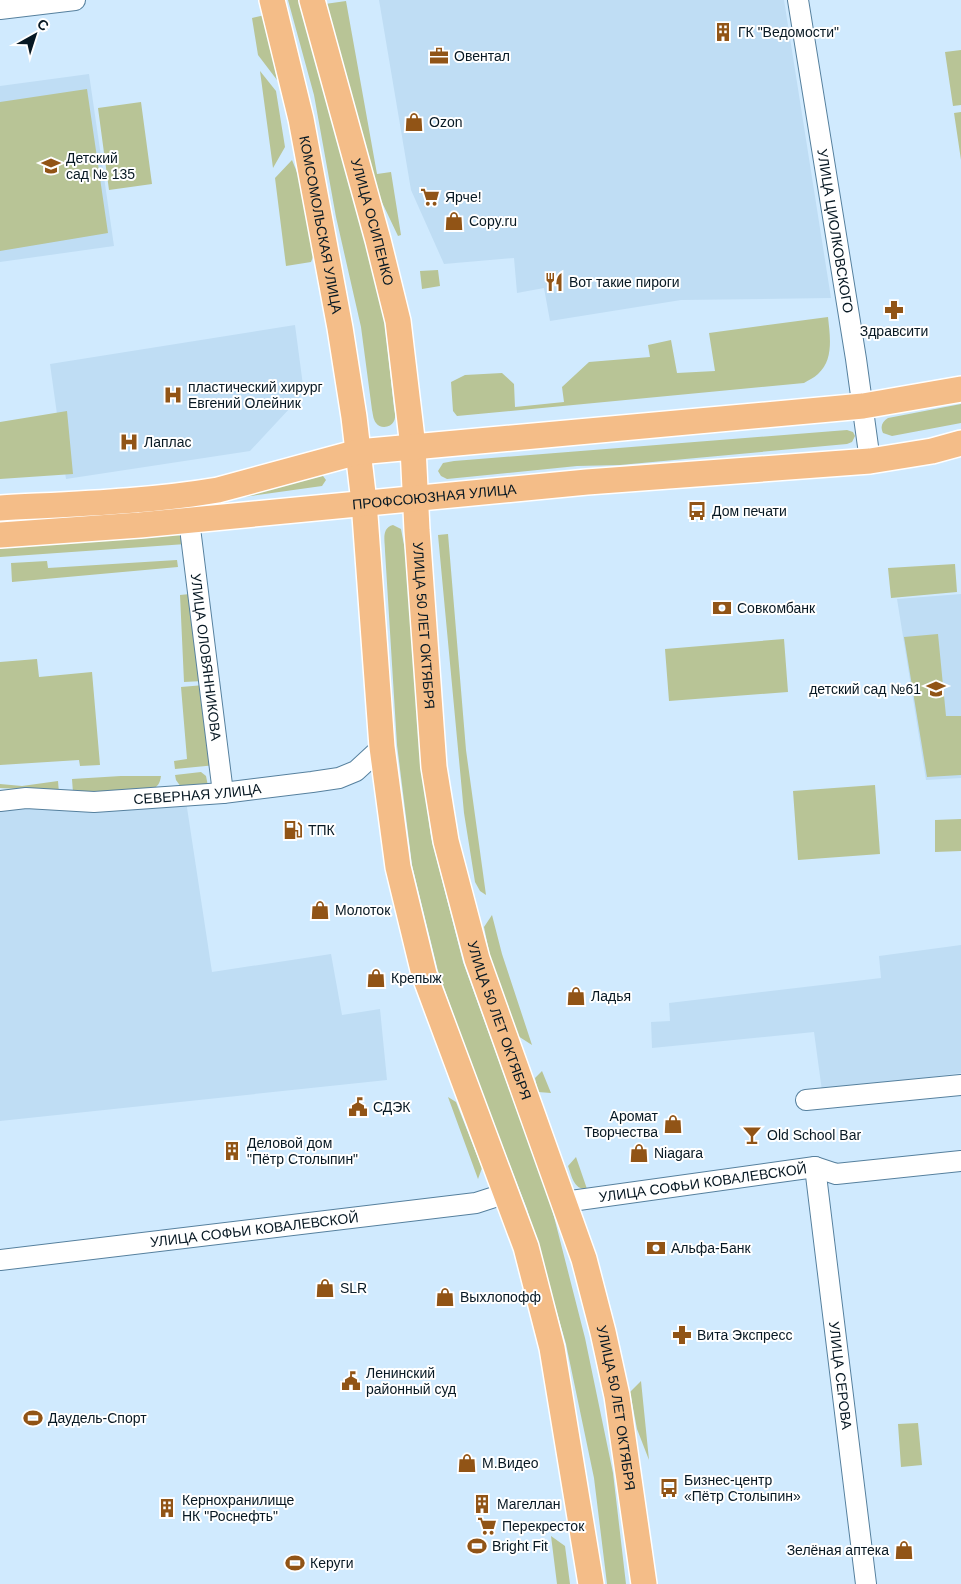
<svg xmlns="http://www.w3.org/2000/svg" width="961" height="1584" viewBox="0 0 961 1584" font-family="Helvetica,sans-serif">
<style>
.built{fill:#bfddf4}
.green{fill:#b8c496}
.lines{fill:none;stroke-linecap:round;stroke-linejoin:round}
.minor-casing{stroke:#56809e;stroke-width:22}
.major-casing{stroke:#fff;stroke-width:28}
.minor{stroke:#fff;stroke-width:20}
.major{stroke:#f4bd88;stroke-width:25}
.labels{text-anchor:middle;stroke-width:4;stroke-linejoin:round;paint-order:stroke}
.poi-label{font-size:14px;fill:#071823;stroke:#fff;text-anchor:start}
.street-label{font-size:14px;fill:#071823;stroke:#fff}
</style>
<rect width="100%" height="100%" fill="#d0eafe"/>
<!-- built -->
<path class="built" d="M379 0H784L831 298 681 300 550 321 544 288 517 293 514 258 444 264 411 190Z
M89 74 114 246 0 262V86Z
M295 325 304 393 250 451 66 479 50 364Z
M961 594V778L926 780 897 599Z
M186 801 212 972 331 954 342 1015 380 1009 387 1080 0 1121V810Z
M961 945V1073L822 1091 814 1032 652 1048 651 1022 670 1021 669 1003 881 978 879 956Z"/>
<!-- green -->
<path class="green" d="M288 0H301L368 243 385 325 394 408C395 412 396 417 394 421 391 428 380 429 376 423 373 419 373 414 372 410L361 327 336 217 314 95Z
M346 1 377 174 391 172 401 235 398 236 379 196 325 4Z
M265 15 277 80 258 55 252 18Z
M961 50V105L953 106 945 52Z
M260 71 276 91 285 147 273 168Z
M87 89 108 233 0 251V102Z
M141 102 152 184 109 190 98 108Z
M961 112V160L954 113Z
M292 160 305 192 315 252 311 262 286 266 275 178Z
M438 270 440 286 422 289 420 271Z
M828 317C830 336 834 360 818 374 814 378 808 380 804 383L457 416 453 411 451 382 465 375 502 373 514 384 515 407 564 402 562 387 589 362 650 357 648 345 671 340 677 373 715 371 709 333Z
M961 404V423L892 436 883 433C880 426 882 422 888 418Z
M67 411 73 474 0 479V422Z
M847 430 853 432 855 436 852 442 847 444 620 465 577 466 447 479 441 476 438 471 443 463 454 461Z
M321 476H323L326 480 322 486 230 499Z
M393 525 401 529 405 550 422 769 431 837 463 962 551 1205 585 1338 613 1473 626 1584H607L594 1478 566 1344 527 1209 476 1078 438 971 412 865 397 745 385 551C385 541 381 528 393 525Z
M176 534 181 536 186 544 0 557V548Z
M448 534 466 750 486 895 480 891 475 882 464 813 438 535Z
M177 560 178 567 12 582 11 563 47 561 48 568Z
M955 564 957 592 891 598 888 568Z
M190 594 203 681 184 682 180 595Z
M938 634 946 716H961V775L927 777 904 637Z
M784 639 788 692 669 701 665 649Z
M37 659 39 677 92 672 100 765 80 766 79 760 0 765V662Z
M204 685 216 765 175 769 174 761 187 759 181 687Z
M201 772 206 776 208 786 181 787 176 780 175 775Z
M121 776H161C160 783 158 787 151 790L73 793 72 779Z
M58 781 59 793 20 789 0 788V784L22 786Z
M875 785 880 854 798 860 793 791Z
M961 819V851L935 852V820Z
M492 915 502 954 532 1045 518 1036 506 1006 491 961 484 927Z
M542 1071 551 1093 538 1092 535 1078Z
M448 1097 456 1102 482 1168 478 1179Z
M576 1157 587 1189C574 1190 572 1177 568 1166Z
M641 1381 649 1460 637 1429 630 1392Z
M918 1423 922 1465 901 1467 898 1424Z
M551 1536 565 1546 570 1584H557Z"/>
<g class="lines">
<!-- minor casing -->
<g class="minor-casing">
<g id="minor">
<path id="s1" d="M798 0 856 359 870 461"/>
<path d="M0 9 75 0"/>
<path id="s2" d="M189 520 223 793"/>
<path id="s3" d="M0 801 26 798 94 802 223 793 312 782 339 778 356 771 382 747"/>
<path d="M806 1100 961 1085"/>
<path id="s4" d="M815 1167 866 1584"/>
<path id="s5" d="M564 1202 815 1167 836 1174 961 1161"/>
<path id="s6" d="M0 1260 476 1203 507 1193"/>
</g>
</g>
<!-- major casing -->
<g class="major-casing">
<g id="major">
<path id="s7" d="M272 0 301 119 340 328 354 417 364 502 382 747 398 867 424 974 526 1247 552 1348 591 1584"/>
<path id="s8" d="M312 0 378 240 398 321 413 447 417 530 434 767 446 841 477 959 584 1259 603 1332 617 1396 644 1584"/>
<path d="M0 508C73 504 147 502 218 490L358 452 863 406 961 389"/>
<path id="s9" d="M0 535 140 525 587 482 870 461 932 451 961 443"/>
</g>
</g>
<!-- minor -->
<use href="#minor" class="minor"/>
<!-- major -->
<use href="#major" class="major"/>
</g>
<!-- icons -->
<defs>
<g id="building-bare" transform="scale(1.5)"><path d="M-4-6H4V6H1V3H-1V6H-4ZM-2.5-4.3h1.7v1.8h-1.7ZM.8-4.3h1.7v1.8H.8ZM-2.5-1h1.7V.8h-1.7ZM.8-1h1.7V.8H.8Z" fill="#915416" stroke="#fff" stroke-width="2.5" paint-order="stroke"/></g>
<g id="office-bare" transform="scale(1.5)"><path d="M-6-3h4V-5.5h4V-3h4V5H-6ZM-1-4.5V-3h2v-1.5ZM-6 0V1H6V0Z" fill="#915416" stroke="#fff" stroke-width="2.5" paint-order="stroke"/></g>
<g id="shop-bare" transform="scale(1.5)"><path d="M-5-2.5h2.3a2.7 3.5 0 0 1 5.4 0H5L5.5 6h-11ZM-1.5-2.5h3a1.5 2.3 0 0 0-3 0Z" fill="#915416" stroke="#fff" stroke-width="2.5" paint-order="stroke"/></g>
<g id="school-bare" transform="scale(1.5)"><path d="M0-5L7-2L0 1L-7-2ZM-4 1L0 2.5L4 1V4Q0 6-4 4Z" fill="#915416" stroke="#fff" stroke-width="2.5" paint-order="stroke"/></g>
<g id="supermarket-bare" transform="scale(1.5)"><path d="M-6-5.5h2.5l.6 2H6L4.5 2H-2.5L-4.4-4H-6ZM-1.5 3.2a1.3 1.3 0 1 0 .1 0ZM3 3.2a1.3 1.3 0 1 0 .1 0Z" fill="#915416" stroke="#fff" stroke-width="2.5" paint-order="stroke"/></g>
<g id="restaurant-bare" transform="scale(1.5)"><path d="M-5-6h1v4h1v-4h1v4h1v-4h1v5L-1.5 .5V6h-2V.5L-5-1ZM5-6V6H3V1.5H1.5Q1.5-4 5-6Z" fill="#915416" stroke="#fff" stroke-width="2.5" paint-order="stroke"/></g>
<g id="pharmacy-bare" transform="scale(1.5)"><path d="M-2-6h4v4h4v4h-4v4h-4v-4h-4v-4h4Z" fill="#915416" stroke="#fff" stroke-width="2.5" paint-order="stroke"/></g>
<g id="hospital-bare" transform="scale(1.5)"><path d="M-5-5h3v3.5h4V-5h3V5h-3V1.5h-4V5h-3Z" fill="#915416" stroke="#fff" stroke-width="2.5" paint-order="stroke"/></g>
<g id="bus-bare" transform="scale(1.5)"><path d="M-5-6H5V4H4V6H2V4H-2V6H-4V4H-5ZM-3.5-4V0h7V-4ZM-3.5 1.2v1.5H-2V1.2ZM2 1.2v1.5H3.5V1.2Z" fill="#915416" stroke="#fff" stroke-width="2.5" paint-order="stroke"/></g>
<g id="bank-bare" transform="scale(1.5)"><path d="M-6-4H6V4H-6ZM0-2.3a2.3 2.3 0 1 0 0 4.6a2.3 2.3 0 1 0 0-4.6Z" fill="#915416" stroke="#fff" stroke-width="2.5" paint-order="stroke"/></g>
<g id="fuel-bare" transform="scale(1.5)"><path d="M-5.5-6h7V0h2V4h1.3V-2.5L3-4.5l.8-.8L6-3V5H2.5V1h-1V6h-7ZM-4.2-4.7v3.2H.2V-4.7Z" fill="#915416" stroke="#fff" stroke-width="2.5" paint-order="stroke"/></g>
<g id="civic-bare" transform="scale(1.5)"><path d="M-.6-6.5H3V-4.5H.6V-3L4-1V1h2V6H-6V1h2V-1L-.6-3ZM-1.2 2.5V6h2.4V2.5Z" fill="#915416" stroke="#fff" stroke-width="2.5" paint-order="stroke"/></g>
<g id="bar-bare" transform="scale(1.5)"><path d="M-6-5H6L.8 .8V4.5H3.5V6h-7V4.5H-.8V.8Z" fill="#915416" stroke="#fff" stroke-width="2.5" paint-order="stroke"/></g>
<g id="stadium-bare" transform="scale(1.5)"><path d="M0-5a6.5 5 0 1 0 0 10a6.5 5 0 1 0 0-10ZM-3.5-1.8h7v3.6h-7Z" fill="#915416" stroke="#fff" stroke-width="2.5" paint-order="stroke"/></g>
</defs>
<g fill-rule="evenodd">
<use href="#building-bare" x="723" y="32"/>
<use href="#office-bare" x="439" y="56"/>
<use href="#shop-bare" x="414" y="122"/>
<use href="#school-bare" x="51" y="166"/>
<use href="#supermarket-bare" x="430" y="197"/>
<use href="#shop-bare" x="454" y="221"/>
<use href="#restaurant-bare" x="554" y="282"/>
<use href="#pharmacy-bare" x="894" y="310"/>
<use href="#hospital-bare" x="173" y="395"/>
<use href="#hospital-bare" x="129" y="442"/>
<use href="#bus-bare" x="697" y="511"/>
<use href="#bank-bare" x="722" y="608"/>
<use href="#school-bare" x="936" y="689"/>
<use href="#fuel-bare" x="293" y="830"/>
<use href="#shop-bare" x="320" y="910"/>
<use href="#shop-bare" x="376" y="978"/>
<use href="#shop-bare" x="576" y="996"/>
<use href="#civic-bare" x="358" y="1107"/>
<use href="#shop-bare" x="673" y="1124"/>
<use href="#bar-bare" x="752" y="1135"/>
<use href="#building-bare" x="232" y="1151"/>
<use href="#shop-bare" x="639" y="1153"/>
<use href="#bank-bare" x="656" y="1248"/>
<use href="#shop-bare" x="325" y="1288"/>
<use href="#shop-bare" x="445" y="1297"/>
<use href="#pharmacy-bare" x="682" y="1335"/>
<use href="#civic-bare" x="351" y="1381"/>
<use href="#stadium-bare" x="33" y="1418"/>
<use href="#shop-bare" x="467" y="1463"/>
<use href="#bus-bare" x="669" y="1488"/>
<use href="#building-bare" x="482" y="1504"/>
<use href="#building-bare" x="167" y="1508"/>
<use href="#supermarket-bare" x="487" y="1526"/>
<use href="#stadium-bare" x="477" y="1546"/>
<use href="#shop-bare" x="904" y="1550"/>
<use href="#stadium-bare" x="295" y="1563"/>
</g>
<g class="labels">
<!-- poi labels -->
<g class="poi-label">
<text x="738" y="37">ГК "Ведомости"</text>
<text x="454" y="61">Овентал</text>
<text x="429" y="127">Ozon</text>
<text x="66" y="163">Детский<tspan x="66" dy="16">сад № 135</tspan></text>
<text x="445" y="202">Ярче!</text>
<text x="469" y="226">Copy.ru</text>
<text x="569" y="287">Вот такие пироги</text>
<text x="894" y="336" text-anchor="middle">Здравсити</text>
<text x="188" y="392">пластический хирург<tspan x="188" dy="16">Евгений Олейник</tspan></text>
<text x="144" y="447">Лаплас</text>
<text x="712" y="516">Дом печати</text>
<text x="737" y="613">Совкомбанк</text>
<text x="921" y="694" text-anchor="end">детский сад №61</text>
<text x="308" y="835">ТПК</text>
<text x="335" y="915">Молоток</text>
<text x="391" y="983">Крепыж</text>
<text x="591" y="1001">Ладья</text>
<text x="373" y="1112">СДЭК</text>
<text x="658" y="1121" text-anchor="end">Аромат<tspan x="658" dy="16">Творчества</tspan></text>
<text x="767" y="1140">Old School Bar</text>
<text x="247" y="1148">Деловой дом<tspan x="247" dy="16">"Пётр Столыпин"</tspan></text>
<text x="654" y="1158">Niagara</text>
<text x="671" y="1253">Альфа-Банк</text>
<text x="340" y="1293">SLR</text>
<text x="460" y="1302">Выхлопофф</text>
<text x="697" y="1340">Вита Экспресс</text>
<text x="366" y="1378">Ленинский<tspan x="366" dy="16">районный суд</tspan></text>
<text x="48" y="1423">Даудель-Спорт</text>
<text x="482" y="1468">М.Видео</text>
<text x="684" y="1485">Бизнес-центр<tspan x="684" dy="16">«Пётр Столыпин»</tspan></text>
<text x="182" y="1505">Кернохранилище<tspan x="182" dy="16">НК "Роснефть"</tspan></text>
<text x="497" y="1509">Магеллан</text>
<text x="502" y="1531">Перекресток</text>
<text x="492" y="1551">Bright Fit</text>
<text x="889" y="1555" text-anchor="end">Зелёная аптека</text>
<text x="310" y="1568">Керуги</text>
</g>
<!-- street labels -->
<g class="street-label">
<text dy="5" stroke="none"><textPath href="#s8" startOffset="230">УЛИЦА ОСИПЕНКО</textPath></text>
<text dy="5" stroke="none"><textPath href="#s7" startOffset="230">КОМСОМОЛЬСКАЯ УЛИЦА</textPath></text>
<text dy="5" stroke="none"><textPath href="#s1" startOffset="234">УЛИЦА ЦИОЛКОВСКОГО</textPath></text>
<text dy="5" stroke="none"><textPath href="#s9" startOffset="436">ПРОФСОЮЗНАЯ УЛИЦА</textPath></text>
<text dy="5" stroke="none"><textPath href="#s8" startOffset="638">УЛИЦА 50 ЛЕТ ОКТЯБРЯ</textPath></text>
<text dy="5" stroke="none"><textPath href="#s2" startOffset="138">УЛИЦА ОЛОВЯННИКОВА</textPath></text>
<text dy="5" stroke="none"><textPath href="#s3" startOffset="198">СЕВЕРНАЯ УЛИЦА</textPath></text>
<text dy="5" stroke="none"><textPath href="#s8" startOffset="1042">УЛИЦА 50 ЛЕТ ОКТЯБРЯ</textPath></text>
<text dy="5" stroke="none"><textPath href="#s5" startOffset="140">УЛИЦА СОФЬИ КОВАЛЕВСКОЙ</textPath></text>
<text dy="5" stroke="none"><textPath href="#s6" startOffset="256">УЛИЦА СОФЬИ КОВАЛЕВСКОЙ</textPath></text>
<text dy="5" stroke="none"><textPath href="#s4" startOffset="210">УЛИЦА СЕРОВА</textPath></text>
<text dy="5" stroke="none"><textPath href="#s8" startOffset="1448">УЛИЦА 50 ЛЕТ ОКТЯБРЯ</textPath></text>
</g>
</g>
<!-- north arrow -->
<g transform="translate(35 35) rotate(39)" stroke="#ffffff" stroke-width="4" paint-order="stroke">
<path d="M0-4L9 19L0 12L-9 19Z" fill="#071823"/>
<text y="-8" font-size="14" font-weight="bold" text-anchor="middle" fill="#071823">С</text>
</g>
</svg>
